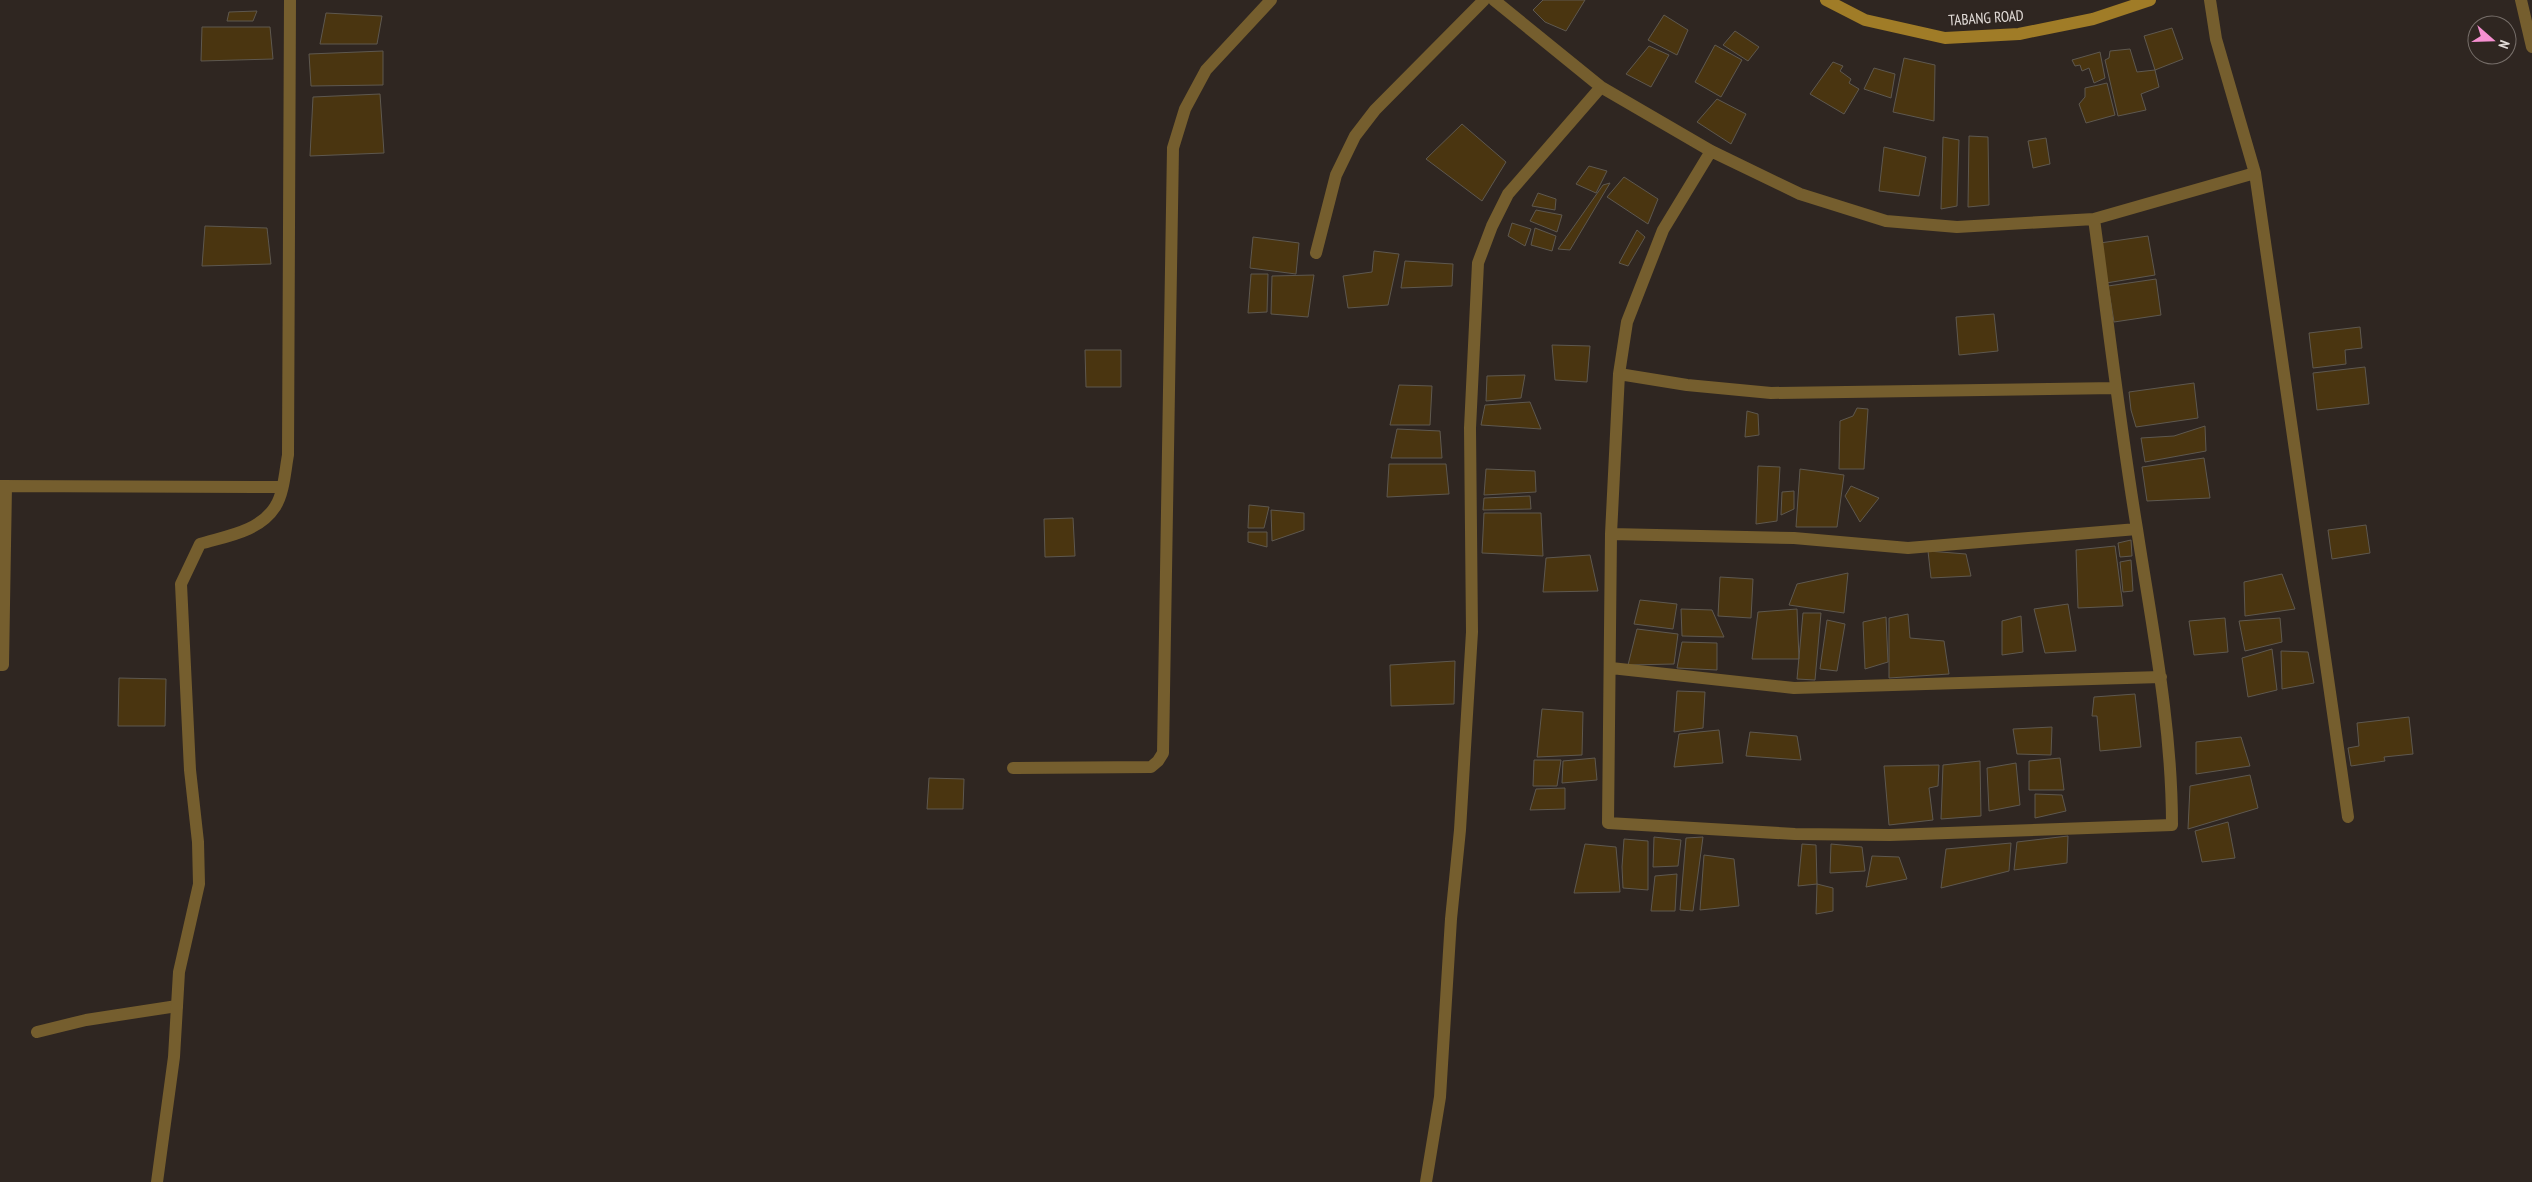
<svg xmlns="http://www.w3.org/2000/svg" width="2532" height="1182" viewBox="0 0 2532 1182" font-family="'PT Sans Narrow',sans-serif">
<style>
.building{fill:#4a3510;stroke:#5e584f}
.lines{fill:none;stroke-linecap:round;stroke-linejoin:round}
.service{stroke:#755e2e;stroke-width:12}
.minor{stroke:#755e2e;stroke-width:12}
.secondary{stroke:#a07c27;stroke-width:12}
.labels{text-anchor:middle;stroke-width:4;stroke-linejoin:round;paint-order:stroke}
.street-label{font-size:15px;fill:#e2dcd8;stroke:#2f2621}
</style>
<rect width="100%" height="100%" fill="#2f2621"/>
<!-- building -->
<path class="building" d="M1543 0H1585L1566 31 1545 22 1533 10Z
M257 11 253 21H227L229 12Z
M326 13 382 16 377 44H320Z
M1664 15 1688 30 1677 55 1648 40Z
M202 27H270L273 59 201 61Z
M2172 28 2183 59 2155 70 2144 36Z
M1735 31 1759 47 1748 61 1723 45Z
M1715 45 1742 60 1721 97 1695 82Z
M1649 46 1669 55 1651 87 1626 74Z
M2130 49 2137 72 2155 70 2159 87 2141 94 2146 110 2118 116 2105 60 2109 58 2110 51Z
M383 51V85L311 86 309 54Z
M2100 52 2105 78 2094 83 2089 68 2082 71 2080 65 2075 66 2072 60Z
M1904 58 1935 65 1934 121 1893 112Z
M1833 62 1843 66 1840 71 1851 79 1849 83 1859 89 1844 114 1810 94Z
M1874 68 1895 74 1891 98 1864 89Z
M2107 83 2115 115 2086 123 2079 104 2085 97V88Z
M380 94 384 153 310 156 313 97Z
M1717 99 1746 114 1731 144 1697 122Z
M1462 124 1506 162 1482 201 1426 159Z
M1969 136 1988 137 1989 205 1968 207Z
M1943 137 1959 140 1957 206 1941 209Z
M2046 138 2050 164 2033 168 2028 141Z
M1884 147 1926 157 1919 196 1879 191Z
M1589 166 1607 171 1596 193 1576 184Z
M1624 177 1658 199 1648 224 1607 197Z
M1610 183 1570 250 1558 249 1603 185Z
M1538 193 1556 199 1555 210 1532 206Z
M1536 210 1562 215 1557 232 1530 221Z
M1512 223 1531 229 1525 246 1508 236Z
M205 226 267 228 271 264 202 266Z
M1535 228 1556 236 1552 251 1531 245Z
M1637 230 1645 237 1628 266 1619 263Z
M2148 236 2155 275 2106 283 2100 243Z
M1253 237 1299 243 1296 274 1250 268Z
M1374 251 1399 254 1388 305 1348 308 1343 276 1372 272Z
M1405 261 1453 264 1452 286 1401 288Z
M1251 274H1268L1267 312 1248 313Z
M1314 275 1308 317 1271 314 1272 276Z
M2156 279 2161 315 2114 322 2108 286Z
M1994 314 1998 351 1959 355 1956 317Z
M2360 327 2362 348 2345 350 2346 364 2313 368 2309 333Z
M1552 345 1590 346 1587 382 1555 380Z
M1085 350H1121V387H1086Z
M2365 367 2369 404 2317 410 2313 373Z
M1525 375 1521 398 1486 401 1487 376Z
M2194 383 2198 418 2136 427 2131 410 2129 392Z
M1399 385 1432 386 1430 425H1390Z
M1530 402 1541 429 1481 425 1485 405Z
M1857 408 1868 409 1864 469H1839L1840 421 1853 416Z
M1747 411 1758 414 1759 435 1745 437Z
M2205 426 2206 451 2145 462 2141 438 2174 436Z
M1397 429 1440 431 1442 458H1391Z
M2204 458 2210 498 2147 501 2142 467Z
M1389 464H1446L1449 494 1387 497Z
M1758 466 1780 467 1777 521 1756 524Z
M1486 469 1535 471 1536 492 1484 495Z
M1800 469 1844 475 1837 527H1796Z
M1851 486 1879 498 1860 522 1845 496Z
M1794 491V509L1781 515 1782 492Z
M1530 496 1531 509 1483 510 1484 498Z
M1249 505 1269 507 1264 528H1248Z
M1271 510 1304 513V530L1272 541Z
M1484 513H1541L1543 556 1482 553Z
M1073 518 1075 556 1045 557 1044 519Z
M2366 525 2370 553 2332 559 2328 530Z
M1248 532H1267V547L1248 542Z
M2131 540 2132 556 2120 557 2118 543Z
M2115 546 2123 606 2078 608 2076 550Z
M1928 551 1966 554 1971 576 1931 578Z
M1590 555 1598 591 1543 592 1546 558Z
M2131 560 2133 591 2123 592 2120 562Z
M1848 573 1844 613 1789 605 1797 584Z
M2282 574 2295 609 2245 616 2244 582Z
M1720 577 1753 579 1751 618 1718 616Z
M1640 600 1677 604 1673 629 1634 624Z
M2068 604 2076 651 2045 653 2034 609Z
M1681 609 1712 610 1724 637 1682 636Z
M1797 609 1799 659H1752L1758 612Z
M1803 613H1821L1815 680 1797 679Z
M1908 614 1910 638 1944 641 1949 674 1889 678V618Z
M2021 616 2023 652 2002 655V621Z
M1886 617 1888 662 1865 669 1863 622Z
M2225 618 2228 652 2194 655 2189 621Z
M2280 618 2282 642 2245 651 2239 621Z
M1827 620 1845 624 1837 671 1820 669Z
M1637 629 1678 634 1674 664 1628 665Z
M1682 642 1717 643V670L1677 668Z
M2272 649 2277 690 2248 697 2242 658Z
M2281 651 2308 652 2314 683 2282 689Z
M1455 661 1454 704 1391 706 1390 665Z
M119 678 166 679 165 726H118Z
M1677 691 1705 692 1703 728 1674 732Z
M2135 694 2141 747 2100 751 2097 716H2092L2094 697Z
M1542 709 1583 712 1582 755 1537 757Z
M2409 717 2413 754 2384 757 2385 761 2351 766 2348 748 2359 746 2357 723Z
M2052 727 2051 755 2017 754 2013 729Z
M1719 730 1723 763 1674 767 1679 734Z
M1750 732 1797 736 1801 760 1746 756Z
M2241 737 2250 766 2196 774V742Z
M1595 758 1597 780 1562 783 1563 761Z
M2060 758 2064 790H2029V761Z
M1534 760H1561L1557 786H1533Z
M1980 761 1981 816 1941 819 1943 765Z
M2016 763 2020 805 1989 811 1987 768Z
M1939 765 1938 786 1929 788 1933 820 1889 825 1884 766Z
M2250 775 2258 808 2188 829 2190 786Z
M929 778 964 779 963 809H927Z
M1565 788V809L1530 810 1536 789Z
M2035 794 2062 795 2066 811 2035 818Z
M2228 822 2235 858 2202 862 2195 831Z
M2068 836 2067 863 2014 870 2017 842Z
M1654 837 1681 840 1678 866 1653 867Z
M1703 837 1693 911 1680 910 1686 838Z
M1624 839 1648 841V890L1623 888 1622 867Z
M2011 843 2009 871 1941 888 1946 849Z
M1585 844 1616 847 1620 892 1574 893Z
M1802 844 1816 845 1817 884 1798 886Z
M1831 844 1862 847 1865 871 1830 873Z
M1704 855 1734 859 1739 906 1700 910Z
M1872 856 1899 857 1907 879 1866 887Z
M1677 874 1675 911H1651L1655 876Z
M1817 884 1833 888V911L1816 914Z"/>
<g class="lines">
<!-- service -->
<path class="service" d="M2521 0 2532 47
M37 1032 86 1020 177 1006"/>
<!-- minor -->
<path class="minor" d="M1494 0 1601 87 1711 151 1800 194 1886 221 1957 227 2094 219 2255 173
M2210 0 2216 39 2255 173 2348 817
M1711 151 1663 230 1627 322 1619 374 1611 534 1608 823 1795 834 1890 835 2172 825C2172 725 2152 627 2137 529 2120 426 2108 322 2094 219
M1316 253 1336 175 1355 136 1375 110 1484 0
M1619 374 1687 385 1771 393 2116 388
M0 486 282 487
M1611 534 1794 538 1908 548 2137 529
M0 665H3L6 486
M1611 668 1794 688 2161 677
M1013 768 1151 767 1158 761 1163 753 1173 148 1185 109 1206 70 1271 0
M157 1182 174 1057 179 972 199 884 198 842 190 770 181 584 200 544C226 536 259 532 275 507 284 493 285 471 288 455L290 0
M1426 1182 1440 1097 1451 919 1460 830 1472 632 1470 428 1478 263 1492 226 1508 194 1601 87"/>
<!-- secondary -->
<path class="secondary" d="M1826 0 1865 20 1945 38 2019 34 2093 19 2150 0"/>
</g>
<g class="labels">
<!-- street labels -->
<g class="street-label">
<text transform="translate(1986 18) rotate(-4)" y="5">TABANG ROAD</text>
</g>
</g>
<!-- north arrow -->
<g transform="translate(2492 40) rotate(110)"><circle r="24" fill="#2f2621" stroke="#776f6a"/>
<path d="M0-4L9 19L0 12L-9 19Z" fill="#f690d1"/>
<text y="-8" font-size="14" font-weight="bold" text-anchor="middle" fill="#e2dcd8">N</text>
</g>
</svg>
